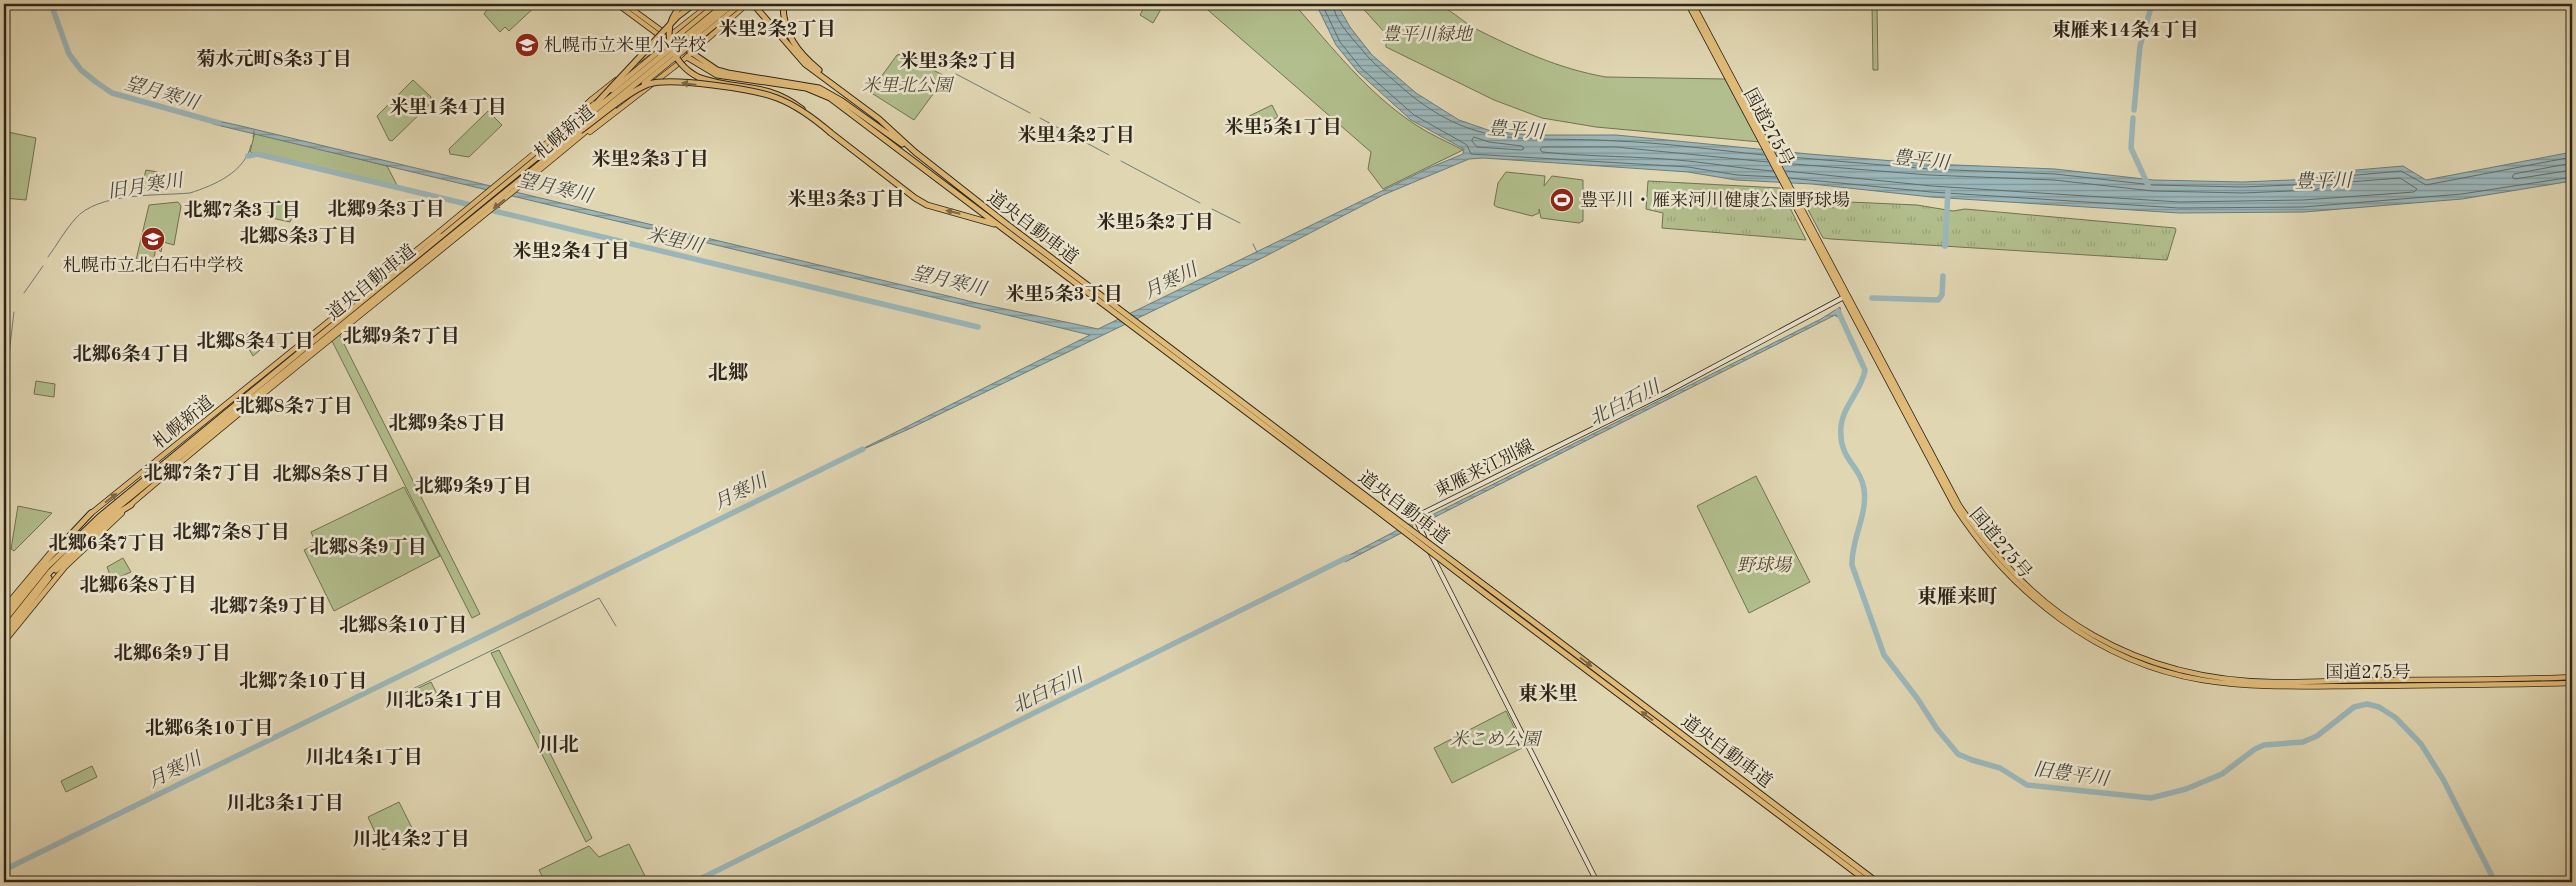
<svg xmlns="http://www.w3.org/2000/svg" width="2576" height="886" viewBox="0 0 2576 886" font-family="'Old Standard TT','Noto Serif JP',serif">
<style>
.grass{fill:url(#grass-tufts);stroke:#707253}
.park{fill:#b2be8d;stroke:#707253}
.water{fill:url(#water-rules);stroke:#6f7c79}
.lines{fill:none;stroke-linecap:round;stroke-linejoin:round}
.shore{stroke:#646e69;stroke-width:1}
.stream{stroke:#6f7c79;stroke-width:1}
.river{stroke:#9bb6b9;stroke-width:5.5}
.secondary-casing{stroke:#2e2519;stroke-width:5.5}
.primary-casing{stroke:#2e2519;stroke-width:6}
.trunk-casing{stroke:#2e2519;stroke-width:6}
.motorway-casing{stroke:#2e2519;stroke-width:7}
.secondary{stroke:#ebe4cd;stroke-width:4}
.primary{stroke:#e0bb79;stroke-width:4.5}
.trunk{stroke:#e0bb79;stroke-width:4.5}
.motorway{stroke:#e0bb79;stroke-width:5}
.trunk-bridge-casing{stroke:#2e2519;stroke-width:6;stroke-linecap:butt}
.motorway-bridge-casing{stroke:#2e2519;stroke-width:7;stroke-linecap:butt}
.trunk-bridge{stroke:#e0bb79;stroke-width:4.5}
.motorway-bridge{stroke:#e0bb79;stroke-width:5}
.oneway{fill:#7e6844}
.labels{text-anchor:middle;stroke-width:5;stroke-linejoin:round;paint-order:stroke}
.park-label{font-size:18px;font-style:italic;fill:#4f4b36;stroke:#ebe4cd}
.poi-label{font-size:18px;fill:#2e2519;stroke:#ebe4cd;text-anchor:start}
.street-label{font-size:18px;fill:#2e2519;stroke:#ebe4cd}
.neighbourhood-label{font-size:19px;font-weight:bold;fill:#2e2519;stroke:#ebe4cd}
.water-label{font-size:19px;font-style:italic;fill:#494941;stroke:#ebe4cd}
.quarter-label{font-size:20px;font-weight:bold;fill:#2e2519;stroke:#ebe4cd}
</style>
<defs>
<pattern id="grass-tufts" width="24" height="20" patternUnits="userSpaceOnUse" patternTransform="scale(1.25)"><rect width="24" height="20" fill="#b2be8d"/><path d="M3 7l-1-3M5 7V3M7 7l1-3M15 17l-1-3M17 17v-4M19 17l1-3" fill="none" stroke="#99a379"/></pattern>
<pattern id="water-rules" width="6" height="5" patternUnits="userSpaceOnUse" patternTransform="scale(1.25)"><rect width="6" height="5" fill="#9bb6b9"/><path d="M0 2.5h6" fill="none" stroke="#7f9496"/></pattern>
</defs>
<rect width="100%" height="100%" fill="#e0d6b2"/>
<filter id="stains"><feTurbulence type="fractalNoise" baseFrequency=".004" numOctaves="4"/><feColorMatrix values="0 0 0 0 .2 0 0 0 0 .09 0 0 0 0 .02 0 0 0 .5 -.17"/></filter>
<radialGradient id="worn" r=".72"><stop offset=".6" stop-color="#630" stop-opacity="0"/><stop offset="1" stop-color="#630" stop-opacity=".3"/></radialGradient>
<!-- grass -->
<path class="grass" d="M1648 181 1780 188 1806 240 1662 228 1663 213 1646 209Z
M1803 200 1917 205 1953 211 1965 209 2175 228 2176 230 2167 260 1831 239 1823 238Z"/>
<!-- park -->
<path class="park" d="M491 4H538L509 31 505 27 500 32 484 14Z
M1146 4H1164L1153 23 1140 15Z
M1201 4H1294C1331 46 1368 94 1416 125 1431 135 1448 142 1463 150L1383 189 1368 169 1371 152Z
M1359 4C1375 4 1423 0 1436 4 1449 8 1462 21 1474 28 1516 49 1559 69 1606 77L1725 79 1760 142 1596 127 1542 118 1494 100 1386 47V34Z
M1872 4H1877L1878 70H1873Z
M901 54 943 75 944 79 914 120 870 92 897 55Z
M413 80 431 97 432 102 392 141 389 140 377 116Z
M1272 105 1278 117 1246 133 1241 120Z
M488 111 502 125 469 157 450 154 449 149Z
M8 132 36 138 26 200 4 198V145Z
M255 132 387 166 398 187 250 152Z
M146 170 158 172 153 190 140 192Z
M1506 172 1545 176 1544 186 1552 176 1583 180V221L1579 223 1541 218 1539 209V213L1532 216 1497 207 1494 205 1498 183Z
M178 202 181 206 174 245 163 242 161 252 156 247 153 264 136 260 149 205Z
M278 203 296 209 290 222 267 217 266 214Z
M254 330 266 345 253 356 242 337Z
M339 334 480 614 472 618 331 339Z
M36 381 55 384 54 397 34 394Z
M1756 476 1810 582 1749 613 1697 506Z
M404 487 440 556 334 611 304 550 316 544 311 532Z
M18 506 52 513 14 551 11 549Z
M123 558 131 572 112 580 107 567Z
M499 650 592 838 586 842 491 653Z
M431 682 442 704 436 708 428 692 414 698 410 692Z
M1506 711 1523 745 1522 748 1452 783 1434 748Z
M92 766 97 777 66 792 61 781Z
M399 802 415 834 383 850 368 817Z
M629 844 646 878 645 882H545L539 870 589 846 599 857Z"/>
<!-- water -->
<path class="water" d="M1316 4H1337L1350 27 1372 55 1416 93 1459 120 1491 131 1533 135H1616L1809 154 1930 164 2055 169 2153 180 2243 182 2314 179 2333 172 2403 166 2426 180 2572 152V181L2462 199 2304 212 2179 213 1931 197 1812 184 1736 180 1688 172 1483 158 1469 159 1383 195 1264 257 911 428 848 456 1090 335 213 124 214 120 241 126 977 303 1098 329 1429 168 1463 154 1464 149 1411 120 1358 72 1336 45Z
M1840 307 1841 315 1837 317 1835 315 1425 522 1424 519 1821 319Z
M1411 523 1413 527 1345 562 1342 559Z"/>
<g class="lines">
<!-- shore -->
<path class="shore" d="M1322 4 1340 42 1361 68 1414 115 1467 145 1471 154 1688 167 1737 175 1776 177
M1333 4C1334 20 1353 39 1363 51 1373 64 1387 74 1399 85 1476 153 1524 135 1617 141 1666 143 1715 150 1764 155
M1474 137 1489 142 1522 146 1524 149 1521 150 1477 147 1472 141Z
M1778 156 1929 169 2055 174 2153 185 2243 187 2314 184 2335 177 2401 171 2426 185 2572 157
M1768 162 1616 147H1543L1540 149 1542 152C1591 157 1640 156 1688 161 1717 164 1744 169 1773 171
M1781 163 1929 175 2054 180 2153 191 2243 193 2314 190 2336 183 2400 178 2417 189 2414 192 2303 200 2179 202 1932 186 1786 171
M2572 163 2514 174 2512 177 2515 179 2572 170
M1789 178 1931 192 2179 208 2303 207 2462 194 2572 177"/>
<!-- stream -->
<path class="stream" d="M39 5 42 4
M912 51 946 69
M956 74 1030 113
M1040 118 1109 155
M253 137 254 131
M1121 161 1200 203
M1212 209 1240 223
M1253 244 1257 252
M48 257C57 245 65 230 75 219 98 192 157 196 190 193 215 185 245 172 251 145
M24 293 43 266
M4 396 14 312
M386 702 599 598 616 626"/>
<!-- river -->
<path class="river" d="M51 4 69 54 81 70 96 82 112 93 219 123
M2134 110 2140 46 2152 4
M2133 118 2131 148 2148 185
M248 156 257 154 475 206
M486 209 978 327
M1945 246 1948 191
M1872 298 1938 300 1942 295 1943 276
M1838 311 1865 370C1862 390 1843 406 1841 426 1838 460 1860 464 1864 489 1868 515 1851 539 1852 565L1884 655 1917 698 1937 729 1958 754 1972 760 2000 768 2027 785 2151 798 2186 789 2222 774 2255 749 2264 745 2303 742 2317 736 2354 707 2367 704 2379 707 2396 718 2421 744 2443 779 2495 882
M4 870 863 449
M694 882 1348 557"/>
<!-- secondary casing -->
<g class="secondary-casing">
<path id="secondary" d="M1426 541 1415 517 1665 393 1846 296
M1430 552 1597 882"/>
</g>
<!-- primary casing -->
<g class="primary-casing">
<path id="primary" d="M617 4 667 41
M625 4 692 53"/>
</g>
<!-- trunk casing -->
<g class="trunk-casing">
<path id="trunk" d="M1688 4 1955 507C2011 593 2098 663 2202 680 2257 689 2312 686 2368 686 2436 685 2504 685 2572 683
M1693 4 1959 505C2035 618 2136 680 2274 682 2308 683 2342 680 2376 680 2441 680 2507 680 2572 677
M639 60 710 4
M590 132 687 57 747 4
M554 135 592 99 616 80
M129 506C288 369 454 243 614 108
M89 515 439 232
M4 608 51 552
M4 642 65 567 122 513"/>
</g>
<!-- motorway casing -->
<g class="motorway-casing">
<path id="motorway" d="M753 4 805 64 879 119 915 152 1004 222 1379 506
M783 4C783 33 797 52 819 70
M692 53 717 70 728 73 819 88 842 101 902 144
M687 57 717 75 806 88 830 98 1375 509
M698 77C739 92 763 80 802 109
M831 133 915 198 927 205 994 224
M56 570 113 516 131 505
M1491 590 1877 882
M1487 595 1868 882
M4 614 46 561 91 513
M4 621 47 567 99 517 574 127
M4 630 50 572 101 521 580 131
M4 637 49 578"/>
</g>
<!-- secondary -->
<use href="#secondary" class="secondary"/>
<!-- primary -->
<use href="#primary" class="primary"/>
<!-- trunk -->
<use href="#trunk" class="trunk"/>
<!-- motorway -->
<use href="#motorway" class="motorway"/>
<!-- trunk-bridge casing -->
<g class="trunk-bridge-casing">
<path id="trunk-bridge" d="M644 83 741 4
M612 90 716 4
M439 232 594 104"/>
</g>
<!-- motorway-bridge casing -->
<g class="motorway-bridge-casing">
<path id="motorway-bridge" d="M683 4C657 28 671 63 698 77
M593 107 677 17 694 4
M595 117 733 4
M574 127 725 4
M580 131C598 118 629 91 649 84 671 77 754 89 777 98 795 105 816 120 831 133
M1379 506 1491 590
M1375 509 1487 595"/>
</g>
<!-- trunk-bridge -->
<use href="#trunk-bridge" class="trunk-bridge"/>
<!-- motorway-bridge -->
<use href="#motorway-bridge" class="motorway-bridge"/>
</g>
<!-- one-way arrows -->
<defs><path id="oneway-solid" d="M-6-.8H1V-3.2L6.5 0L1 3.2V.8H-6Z" transform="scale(1.25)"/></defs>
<g class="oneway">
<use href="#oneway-solid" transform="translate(689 84) rotate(-172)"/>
<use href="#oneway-solid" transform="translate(499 204) rotate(141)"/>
<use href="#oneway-solid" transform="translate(953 212) rotate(-167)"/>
<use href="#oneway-solid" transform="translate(111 498) rotate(-37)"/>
<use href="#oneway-solid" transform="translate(1586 662) rotate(37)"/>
<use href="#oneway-solid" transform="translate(1647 716) rotate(-143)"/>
</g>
<!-- icons -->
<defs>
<g id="school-disc" transform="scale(1.25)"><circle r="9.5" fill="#8f2418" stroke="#ebe4cd"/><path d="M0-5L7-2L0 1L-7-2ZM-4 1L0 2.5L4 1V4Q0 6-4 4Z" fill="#fff"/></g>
<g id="stadium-disc" transform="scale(1.25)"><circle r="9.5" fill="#8f2418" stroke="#ebe4cd"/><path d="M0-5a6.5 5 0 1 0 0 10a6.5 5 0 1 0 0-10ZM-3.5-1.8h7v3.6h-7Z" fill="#fff"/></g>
</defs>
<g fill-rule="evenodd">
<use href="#school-disc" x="527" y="45"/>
<use href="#stadium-disc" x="1562" y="200"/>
<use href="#school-disc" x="153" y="239"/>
</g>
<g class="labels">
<!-- park labels -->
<g class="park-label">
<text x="1427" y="40">豊平川緑地</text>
<text x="907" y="91">米里北公園</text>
<text x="1764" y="571">野球場</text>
<text x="1495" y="745">米こめ公園</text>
</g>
<!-- poi labels -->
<g class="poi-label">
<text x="544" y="51">札幌市立米里小学校</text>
<text x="1580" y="206">豊平川・雁来河川健康公園野球場</text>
<text x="153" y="271" text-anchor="middle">札幌市立北白石中学校</text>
</g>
<!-- street labels -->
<g class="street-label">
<text transform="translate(1769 127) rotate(62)" y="6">国道275号</text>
<text transform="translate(564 132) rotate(-40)" y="6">札幌新道</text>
<text transform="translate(1033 227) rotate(37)" y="6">道央自動車道</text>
<text transform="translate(371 282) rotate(-39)" y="6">道央自動車道</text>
<text transform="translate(183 422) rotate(-39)" y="6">札幌新道</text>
<text transform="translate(1484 468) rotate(-26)" y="6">東雁来江別線</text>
<text transform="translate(1404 507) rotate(37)" y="6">道央自動車道</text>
<text transform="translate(2001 543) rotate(50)" y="6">国道275号</text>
<text x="2368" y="678">国道275号</text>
<text transform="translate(1727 751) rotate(37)" y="6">道央自動車道</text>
</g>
<!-- neighbourhood labels -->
<g class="neighbourhood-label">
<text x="777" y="35">米里2条2丁目</text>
<text x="2125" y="36">東雁来14条4丁目</text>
<text x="274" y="65">菊水元町8条3丁目</text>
<text x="958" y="67">米里3条2丁目</text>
<text x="448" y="113">米里1条4丁目</text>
<text x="1283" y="133">米里5条1丁目</text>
<text x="1076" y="141">米里4条2丁目</text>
<text x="650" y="165">米里2条3丁目</text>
<text x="846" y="205">米里3条3丁目</text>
<text x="386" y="215">北郷9条3丁目</text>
<text x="242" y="216">北郷7条3丁目</text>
<text x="1155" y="228">米里5条2丁目</text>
<text x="298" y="242">北郷8条3丁目</text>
<text x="571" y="257">米里2条4丁目</text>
<text x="1064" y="300">米里5条3丁目</text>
<text x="401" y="342">北郷9条7丁目</text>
<text x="255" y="347">北郷8条4丁目</text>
<text x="131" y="360">北郷6条4丁目</text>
<text x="294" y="412">北郷8条7丁目</text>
<text x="447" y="429">北郷9条8丁目</text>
<text x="202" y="479">北郷7条7丁目</text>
<text x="331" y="480">北郷8条8丁目</text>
<text x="473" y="492">北郷9条9丁目</text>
<text x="231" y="538">北郷7条8丁目</text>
<text x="107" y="549">北郷6条7丁目</text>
<text x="368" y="553">北郷8条9丁目</text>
<text x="138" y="591">北郷6条8丁目</text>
<text x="268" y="612">北郷7条9丁目</text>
<text x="403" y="631">北郷8条10丁目</text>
<text x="172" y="659">北郷6条9丁目</text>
<text x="303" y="687">北郷7条10丁目</text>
<text x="444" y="706">川北5条1丁目</text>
<text x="209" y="734">北郷6条10丁目</text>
<text x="364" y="763">川北4条1丁目</text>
<text x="285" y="809">川北3条1丁目</text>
<text x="411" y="845">川北4条2丁目</text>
</g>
<!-- water labels -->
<g class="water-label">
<text transform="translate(162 92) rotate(16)" y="7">望月寒川</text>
<text transform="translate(1516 129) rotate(4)" y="7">豊平川</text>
<text transform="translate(1921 159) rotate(6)" y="7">豊平川</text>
<text transform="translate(2323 180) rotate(-1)" y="7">豊平川</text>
<text transform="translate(145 185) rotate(-9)" y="7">旧月寒川</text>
<text transform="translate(555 187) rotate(13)" y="7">望月寒川</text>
<text transform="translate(675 239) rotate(13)" y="7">米里川</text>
<text transform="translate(949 280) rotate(13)" y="7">望月寒川</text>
<text transform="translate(1170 280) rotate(-26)" y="7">月寒川</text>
<text transform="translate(1624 402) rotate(-27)" y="7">北白石川</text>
<text transform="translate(740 491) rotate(-26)" y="7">月寒川</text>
<text transform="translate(1047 690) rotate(-26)" y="7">北白石川</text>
<text transform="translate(174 769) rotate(-26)" y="7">月寒川</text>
<text transform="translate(2071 773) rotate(8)" y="7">旧豊平川</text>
</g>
<!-- quarter labels -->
<g class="quarter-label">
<text x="728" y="379">北郷</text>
<text x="1957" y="603">東雁来町</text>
<text x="1548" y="700">東米里</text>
<text x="559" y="751">川北</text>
</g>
</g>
<!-- margin -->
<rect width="2576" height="886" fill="none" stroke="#e0d6b2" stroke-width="20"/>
<rect x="5" y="5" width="2566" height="876" fill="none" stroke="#2e2519" stroke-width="2.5"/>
<rect x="10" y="10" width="2556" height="866" fill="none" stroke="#2e2519"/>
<rect width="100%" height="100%" filter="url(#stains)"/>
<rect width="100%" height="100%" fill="url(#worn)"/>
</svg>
